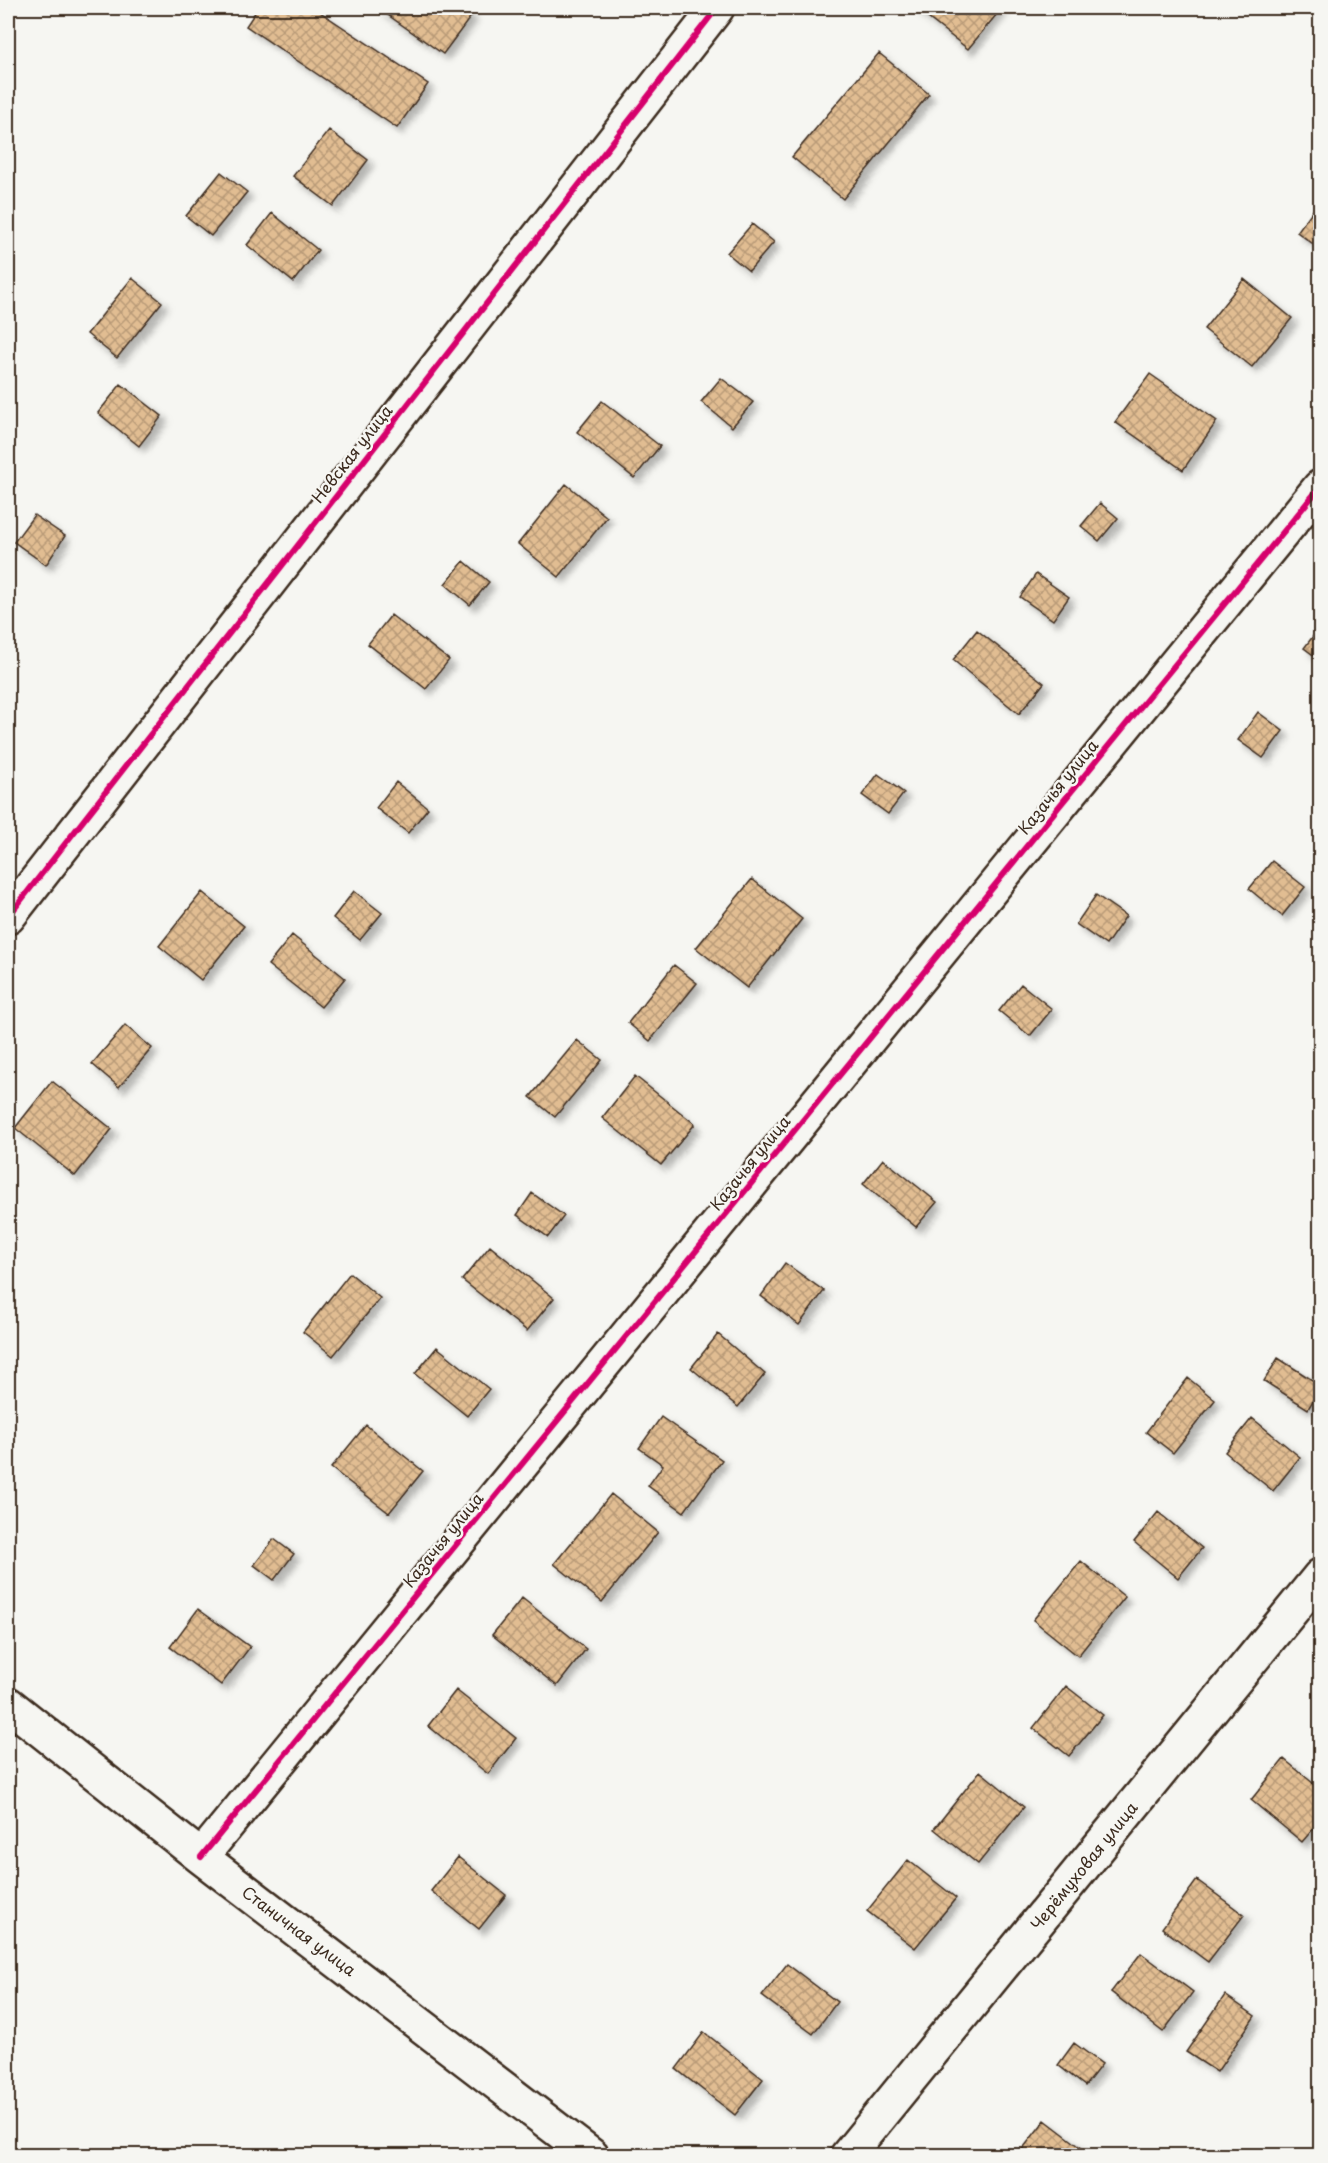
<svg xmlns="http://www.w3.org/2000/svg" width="1328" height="2163" viewBox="0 0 1328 2163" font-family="'Playpen Sans',sans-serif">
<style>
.building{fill:url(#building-cross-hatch);stroke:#3b2a1e;stroke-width:1.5;filter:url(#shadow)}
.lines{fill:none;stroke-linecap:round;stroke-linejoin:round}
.street-casing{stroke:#3b2a1e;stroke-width:38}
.street{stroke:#f6f6f2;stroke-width:33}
.cycleway-casing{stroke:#f6f6f2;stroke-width:10}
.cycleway{stroke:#d6006c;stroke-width:6}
.labels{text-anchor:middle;stroke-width:5;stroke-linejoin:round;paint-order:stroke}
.street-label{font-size:16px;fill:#3b2a1e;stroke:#f6f6f2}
</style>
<defs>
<pattern id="building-cross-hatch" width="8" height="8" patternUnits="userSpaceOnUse" patternTransform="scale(1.5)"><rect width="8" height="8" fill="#e1bd92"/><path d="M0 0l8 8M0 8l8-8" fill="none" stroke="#b89a77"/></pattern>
<filter id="shadow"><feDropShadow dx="5.5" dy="5.5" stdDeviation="3" flood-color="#0004"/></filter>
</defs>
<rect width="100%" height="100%" fill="#f6f6f2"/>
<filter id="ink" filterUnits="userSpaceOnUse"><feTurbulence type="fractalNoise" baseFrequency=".0167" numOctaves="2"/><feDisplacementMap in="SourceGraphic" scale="12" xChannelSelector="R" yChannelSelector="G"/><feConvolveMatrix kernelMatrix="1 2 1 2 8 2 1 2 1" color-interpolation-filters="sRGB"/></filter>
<g filter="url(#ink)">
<!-- building -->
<path class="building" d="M258 8H314L428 84 397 128 246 26Z
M378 8H462L472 15 443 54Z
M915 8H1002L968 49Z
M879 53 929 94 843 199 792 157Z
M329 130 368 160 333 206 293 176Z
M221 172 247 192 211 236 186 216Z
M1319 202 1320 204V249L1297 232Z
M272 213 318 250 293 282 247 245Z
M752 224 774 242 749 271 727 253Z
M132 278 162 302 117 358 87 334Z
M1244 279 1292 318 1252 367 1204 329Z
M1150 374 1217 421 1183 470 1115 422Z
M721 378 753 402 732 427 701 402Z
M121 384 162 416 139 446 98 413Z
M602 401 660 446 634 478 577 432Z
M566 484 607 517 559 577 518 544Z
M1100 503 1118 518 1099 541 1081 526Z
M34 515 65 536 46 565 14 542Z
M464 561 489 582 470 605 445 584Z
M1036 574 1069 597 1053 620 1020 597Z
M391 615 449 660 426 689 368 644Z
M1320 627V660L1304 648Z
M977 630 1044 683 1019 714 953 660Z
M1258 712 1283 731 1263 758 1238 740Z
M878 774 904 793 888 814 862 795Z
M396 782 428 808 408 833 376 808Z
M1272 861 1305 887 1282 916 1249 889Z
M752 879 802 919 747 988 696 948Z
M354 891 382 913 360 940 333 918Z
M202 892 244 926 201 980 159 946Z
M1096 895 1126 916 1106 945 1076 924Z
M292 935 345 978 321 1007 268 965Z
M674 965 697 983 650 1041 628 1023Z
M1021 984 1052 1009 1030 1036 999 1011Z
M125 1025 152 1048 119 1087 92 1064Z
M577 1040 602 1060 555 1117 530 1097Z
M635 1076 695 1124 661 1165 602 1118Z
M52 1081 112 1129 75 1176 15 1128Z
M883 1159 937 1202 916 1227 863 1184Z
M532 1193 564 1216 548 1237 517 1215Z
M490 1246 554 1298 527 1331 462 1280Z
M785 1263 824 1291 799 1325 761 1296Z
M350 1273 380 1298 333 1356 303 1332Z
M718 1334 765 1374 738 1407 691 1368Z
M437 1347 489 1389 467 1416 415 1374Z
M1278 1358 1320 1385V1389L1308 1409 1264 1381Z
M1188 1378 1215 1400 1173 1453 1146 1432Z
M661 1417 722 1460 684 1512 648 1486 663 1465 639 1448Z
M1252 1418 1300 1457 1273 1491 1225 1452Z
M366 1425 423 1471 389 1513 331 1468Z
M611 1494 658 1532 602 1602 554 1564Z
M1158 1512 1202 1548 1178 1578 1134 1542Z
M274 1539 294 1554 274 1580 254 1565Z
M1081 1561 1125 1597 1078 1656 1033 1620Z
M522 1598 586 1649 557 1686 492 1635Z
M198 1609 250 1647 221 1685 170 1647Z
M1066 1686 1103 1715 1069 1756 1033 1728Z
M456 1690 516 1738 488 1774 428 1726Z
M1284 1759 1320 1789V1821L1302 1842 1251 1800Z
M980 1771 1024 1807 978 1864 934 1829Z
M458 1857 506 1895 479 1929 431 1891Z
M908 1860 956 1898 915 1948 867 1911Z
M1197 1880 1244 1915 1208 1962 1162 1928Z
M1141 1953 1193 1992 1163 2032 1111 1992Z
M787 1964 837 2002 813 2034 762 1996Z
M1225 1995 1255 2016 1217 2072 1186 2052Z
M704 2032 763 2079 735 2115 676 2069Z
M1074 2043 1102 2064 1085 2086 1058 2065Z
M1045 2120 1092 2156H1017Z"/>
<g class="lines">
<!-- street casing -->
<g class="street-casing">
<path id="street" d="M8 917 717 8
M8 1704 201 1857 592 2156
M201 1857 1320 487
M847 2156 1320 1576"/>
</g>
<!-- street -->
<use href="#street" class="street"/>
<!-- cycleway casing -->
<g class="cycleway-casing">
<path id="cycleway" d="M8 917 717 8
M201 1857 1320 487"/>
</g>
<!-- cycleway -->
<use href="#cycleway" class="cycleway"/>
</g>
</g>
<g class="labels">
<!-- street labels -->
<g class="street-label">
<text transform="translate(352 454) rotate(-52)" y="6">Невская улица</text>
<text transform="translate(1058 787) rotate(-51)" y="6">Казачья улица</text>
<text transform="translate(750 1163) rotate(-51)" y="6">Казачья улица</text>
<text transform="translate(443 1540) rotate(-51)" y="6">Казачья улица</text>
<text transform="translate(1084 1866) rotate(-51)" y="6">Черёмуховая улица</text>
<text transform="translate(299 1931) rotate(37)" y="6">Станичная улица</text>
</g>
</g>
<!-- margin -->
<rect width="1328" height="2163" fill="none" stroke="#f6f6f2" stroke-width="30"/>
<rect x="15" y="15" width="1298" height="2133" fill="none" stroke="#3b2a1e" stroke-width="2" filter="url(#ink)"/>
</svg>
